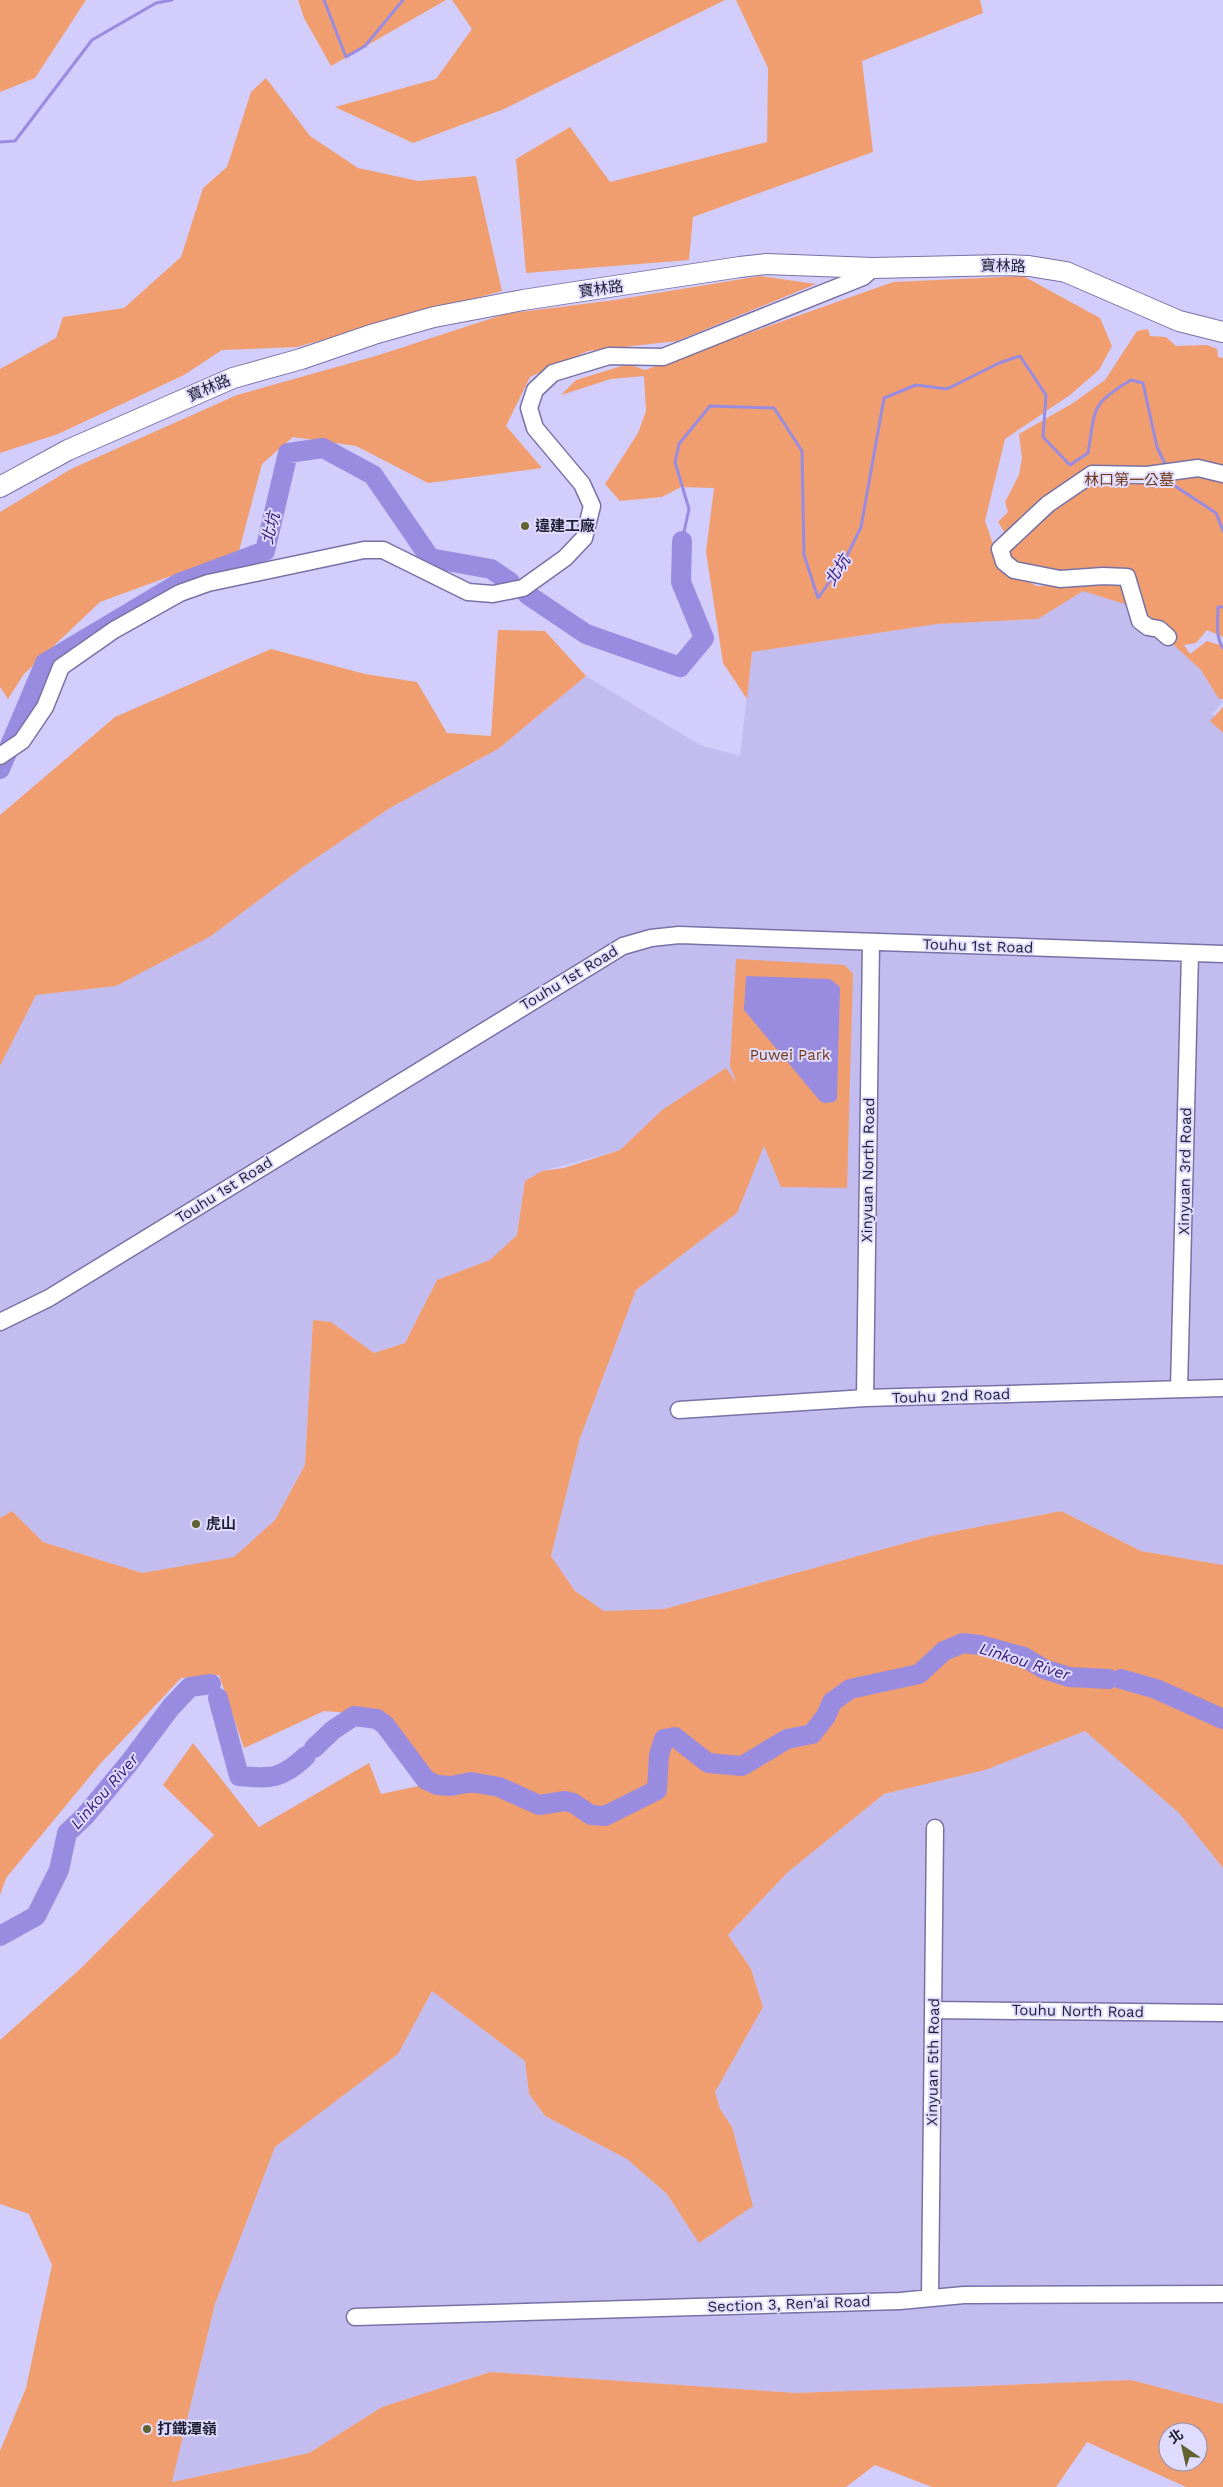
<svg xmlns="http://www.w3.org/2000/svg" width="1223" height="2487" viewBox="0 0 1223 2487" font-family="'Work Sans','Noto Sans TC',sans-serif">
<style>
.built{fill:#c3bdef}
.green{fill:#f09e6f;fill-rule:evenodd}
.water{fill:#998ce0}
.lines{fill:none;stroke-linecap:round;stroke-linejoin:round}
.stream{stroke:#998ce0;stroke-width:3}
.river{stroke:#998ce0;stroke-width:20}
.minor-casing{stroke:#7871a5;stroke-width:19}
.major-casing{stroke:#7871a5;stroke-width:22}
.minor{stroke:#fff;stroke-width:16}
.major{stroke:#fff;stroke-width:20}
.poi-dot{fill:#61622f;stroke:#dfdcff;stroke-width:2}
.labels{text-anchor:middle;stroke-width:4;stroke-linejoin:round;paint-order:stroke}
.street-label{font-size:15px;fill:#201d32;stroke:#dfdcff}
.park-label{font-size:15px;fill:#723a17;stroke:#dfdcff}
.poi-label{font-size:15px;font-weight:bold;fill:#201d32;stroke:#dfdcff;text-anchor:start}
.water-label{font-size:16px;font-style:italic;fill:#371779;stroke:#dfdcff}
</style>
<rect width="100%" height="100%" fill="#d2cdfb"/>
<!-- built -->
<path class="built" d="M1136 576 1223 702 1212 714 1223 729V1565L1141 1551 1061 1511 931 1536 664 1609 603 1611 575 1591 551 1556 580 1438 636 1290 737 1213 662 1110 620 1150 542 1171 525 1181 517 1235 490 1260 437 1280 405 1343 374 1353 331 1322 313 1320 305 1465 275 1520 234 1558 142 1573 43 1542 12 1511 0 1518V1066L35 995 116 986 303 867 390 808 498 749 586 676 700 745 740 756 752 652 937 624 1038 619 1083 590Z
M1085 1731 1179 1813 1223 1868V2404L1131 2380 796 2393 490 2372 382 2407 309 2453 172 2482 215 2304 275 2147 398 2054 432 1991 525 2061 529 2094 545 2116 627 2159 667 2194 699 2242 732 2127 720 2109 715 2092 763 2007 751 1969 728 1935 788 1872 884 1794 985 1770Z"/>
<!-- green -->
<path class="green" d="M0 0H86L35 78 0 92Z
M298 0H446L331 66 304 18Z
M452 0H725L504 109 413 143 335 107 436 79 472 29Z
M736 0H980L983 13 862 61 873 152 693 217 689 260 526 273 516 159 570 127 610 182 767 142 768 68Z
M266 78 310 136 358 168 418 181 476 176 502 291 297 347 222 350 184 375 58 434 0 453V369L56 338 63 317 124 308 181 257 203 188 227 167 251 92Z
M760 276 816 284 677 341 588 351 530 377 506 426 542 468 428 483 356 446 293 437 262 464 239 551 100 602 24 674 8 699 0 687V512L71 469 237 395 379 355 505 314 615 300Z
M1023 276 1100 318 1112 346 1099 370 1070 395 1005 439 985 521 1000 564 1036 586 1112 585 1122 581 1021 571 1010 559 1008 538 998 522 1008 512 1005 502 1019 475 1022 458 1019 434 1073 403 1105 380 1137 331 1148 329 1150 336 1166 337 1176 346 1207 345 1217 349 1218 357 1223 358V637L1207 630 1196 643 1184 645 1190 654 1207 641 1223 646V699H1219L1201 670 1131 606 1083 591 1038 619 937 624 752 652 747 699 723 663 706 552 714 488 681 487 662 497 620 501 605 484 638 433 646 411 644 376 611 379 561 395 576 380 628 364 645 370 893 282Z
M498 630 545 631 586 676 498 749 390 808 303 867 211 936 116 986 36 995 0 1066V815L115 717 271 649 365 674 417 682 447 733 491 736Z
M1223 707V733L1210 721Z
M736 959 845 965 853 974 847 1188 781 1187 764 1146 737 1213 636 1290 580 1438 551 1556 575 1591 604 1611 664 1609 931 1536 1061 1511 1141 1551 1223 1565V1868L1179 1813 1085 1731 985 1770 884 1794 788 1872 728 1935 751 1969 763 2007 715 2092 720 2109 732 2127 753 2206 699 2243 667 2194 627 2159 545 2116 529 2094 525 2061 432 1991 398 2054 275 2147 215 2304 172 2482 309 2453 382 2407 490 2372 796 2393 1131 2380 1223 2404V2487H1186L1087 2442 1056 2487H932L875 2465 846 2487H0V2451L26 2388 52 2265 29 2214 0 2204V2040L79 1970 214 1835 163 1785 193 1743 259 1827 369 1763 381 1794 419 1786 387 1716 324 1711 244 1748 219 1675 181 1678 101 1763 6 1878 0 1895V1518L12 1511 43 1542 142 1573 234 1557 275 1520 305 1465 313 1320 331 1322 374 1353 405 1343 437 1280 490 1260 517 1235 525 1181 542 1171 564 1168 620 1150 662 1110 726 1068 736 1082 730 1066ZM1168 2432H1198V2462H1168Z"/>
<!-- water -->
<path class="water" d="M746 976 830 979 840 987 837 1099 834 1102 824 1103 820 1101 744 1010Z"/>
<g class="lines">
<!-- stream -->
<path class="stream" d="M324 0 346 57 365 46 403 0
M0 142 15 141 92 40 156 3 172 0
M1170 476 1175 486 1216 513 1223 531
M682 541 689 509 675 462 679 444 710 406 774 408 802 451 804 555 818 598 845 560 861 527 884 398 916 385 947 389 999 363 1020 356 1046 395 1043 437 1070 465 1088 453C1096 408 1089 405 1131 380L1143 383 1157 447 1166 466
M1223 607H1218C1218 620 1215 637 1223 648"/>
<!-- river -->
<path class="river" d="M528 595 586 634 680 667 704 638 681 582 682 541
M0 769 45 663 179 583 265 551 288 453 323 448 373 475 430 558 491 569 510 582
M1121 1679 1156 1689 1223 1719
M218 1698 239 1776C271 1779 282 1779 306 1756
M314 1748 333 1730 354 1716 377 1719 385 1725 426 1780 437 1785 451 1786 471 1782 499 1787 539 1805 565 1801 573 1803 591 1815 605 1816 657 1790 659 1755 664 1739 675 1737 708 1763 742 1766 787 1739 812 1734 826 1716 832 1702 850 1689 919 1674 944 1651 963 1643 980 1645 1024 1657 1044 1669 1069 1677 1109 1679
M0 1936 36 1916 59 1870 67 1833 85 1816 129 1763 171 1707 190 1687 211 1684"/>
<!-- minor casing -->
<g class="minor-casing">
<path id="minor" d="M1168 637 1159 629 1148 627 1140 621 1127 577 1103 576 1060 579 1014 570 1004 562 1000 549 1048 504 1092 474 1147 475 1198 468 1223 474
M0 756 22 741 45 707 61 667 114 630 180 593 208 583 364 550H383L468 592 493 594 523 588 565 558 584 538 592 506 582 484 535 428 529 408 535 390 553 373 609 356 663 357 863 277 873 268
M0 1322 49 1298 623 946 651 938 679 935 1223 954
M1179 1389 1190 953
M865 1398 871 942
M679 1410 865 1398 1223 1388
M933 2010 1223 2013
M930 2297 935 1828
M355 2317 900 2301 964 2295 1223 2294"/>
</g>
<!-- major casing -->
<g class="major-casing">
<path id="major" d="M0 487 68 450 233 378 301 359 374 334 434 317 523 300 740 267 766 264 873 268 1005 265 1029 266 1066 272 1179 321 1223 332"/>
</g>
<!-- minor -->
<use href="#minor" class="minor"/>
<!-- major -->
<use href="#major" class="major"/>
</g>
<!-- markers -->
<g class="poi-dot">
<circle cx="525" cy="526" r="5"/>
<circle cx="196" cy="1524" r="5"/>
<circle cx="147" cy="2429" r="5"/>
</g>
<g class="labels">
<!-- street labels -->
<g class="street-label">
<text transform="translate(1003 266) rotate(1)" y="5">寶林路</text>
<text transform="translate(601 289) rotate(-8)" y="5">寶林路</text>
<text transform="translate(209 388) rotate(-23)" y="5">寶林路</text>
<text transform="translate(978 946) rotate(2)" y="5">Touhu 1st Road</text>
<text transform="translate(569 978) rotate(-31)" y="5">Touhu 1st Road</text>
<text transform="translate(868 1170) rotate(-89)" y="5">Xinyuan North Road</text>
<text transform="translate(1185 1171) rotate(-89)" y="5">Xinyuan 3rd Road</text>
<text transform="translate(224 1190) rotate(-32)" y="5">Touhu 1st Road</text>
<text transform="translate(951 1396) rotate(-2)" y="5">Touhu 2nd Road</text>
<text transform="translate(1078 2011) rotate(1)" y="5">Touhu North Road</text>
<text transform="translate(933 2062) rotate(-89)" y="5">Xinyuan 5th Road</text>
<text transform="translate(789 2304) rotate(-2)" y="5">Section 3, Ren'ai Road</text>
</g>
<!-- park labels -->
<g class="park-label">
<text x="1129" y="485">林口第一公墓</text>
<text x="790" y="1060">Puwei Park</text>
</g>
<!-- poi labels -->
<g class="poi-label">
<text x="535" y="531">違建工廠</text>
<text x="206" y="1529">虎山</text>
<text x="157" y="2434">打鐵潭嶺</text>
</g>
<!-- water labels -->
<g class="water-label">
<text transform="translate(270 528) rotate(-76)" y="6">北坑</text>
<text transform="translate(837 570) rotate(-57)" y="6">北坑</text>
<text transform="translate(1025 1661) rotate(17)" y="6">Linkou River</text>
<text transform="translate(104 1791) rotate(-49)" y="6">Linkou River</text>
</g>
</g>
<!-- north arrow -->
<g transform="translate(1183 2447) rotate(326)"><circle r="24" fill="#dfdcff" stroke="#9390ad"/>
<path d="M0-4L9 19L0 12L-9 19Z" fill="#61622f"/>
<text y="-8" font-size="14" font-weight="bold" text-anchor="middle" fill="#201d32">北</text>
</g>
</svg>
